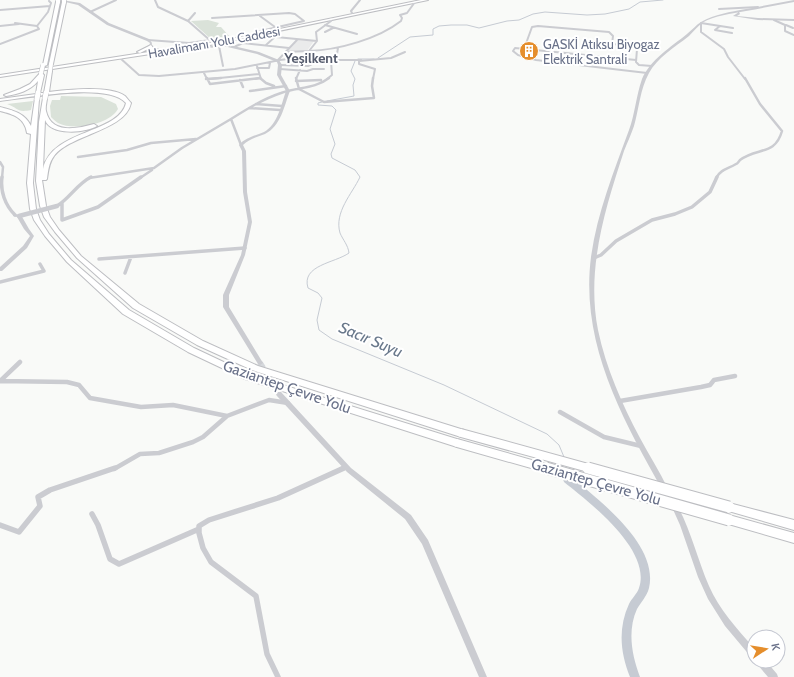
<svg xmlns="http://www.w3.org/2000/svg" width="794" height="677" viewBox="0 0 794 677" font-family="Cabin,sans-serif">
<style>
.built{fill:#eaebeb}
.green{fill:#dae2d9}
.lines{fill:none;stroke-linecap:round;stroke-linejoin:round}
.stream{stroke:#c6cbd3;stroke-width:1}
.river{fill:#c6cbd3;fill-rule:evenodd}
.tertiary-tunnel{stroke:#d5d8dc;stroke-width:6;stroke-dasharray:6 3;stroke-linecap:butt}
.trunk-casing{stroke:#bdbec2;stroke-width:2}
.motorway-casing{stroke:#bdbec2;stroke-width:2}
.minor-far4{stroke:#cbccd1;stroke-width:2}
.minor-far3{stroke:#cbccd1;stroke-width:2.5}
.minor-far2{stroke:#cbccd1;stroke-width:3.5}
.minor-far1{stroke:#cbccd1;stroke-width:4.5}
.minor{stroke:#cbccd1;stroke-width:5.5}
.tertiary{fill:#cbccd1;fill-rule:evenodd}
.trunk{fill:#fff;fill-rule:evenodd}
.motorway{fill:#fff;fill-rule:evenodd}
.motorway-bridge-far3-casing{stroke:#bdbec2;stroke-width:5;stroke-linecap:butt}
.motorway-bridge-far2-casing{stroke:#bdbec2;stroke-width:6;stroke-linecap:butt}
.motorway-bridge-far1-casing{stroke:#bdbec2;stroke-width:10;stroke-linecap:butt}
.motorway-bridge-casing{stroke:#bdbec2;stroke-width:13;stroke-linecap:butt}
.tertiary-bridge{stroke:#cbccd1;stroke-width:4.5}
.motorway-bridge-far3{stroke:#fff;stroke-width:4}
.motorway-bridge-far2{stroke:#fff;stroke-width:5}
.motorway-bridge-far1{stroke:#fff;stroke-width:8}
.motorway-bridge{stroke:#fff;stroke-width:11}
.labels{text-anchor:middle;stroke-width:4;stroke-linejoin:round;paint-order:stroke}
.far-street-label{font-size:13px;fill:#697189;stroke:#fff}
.far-poi-label{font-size:13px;fill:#697189;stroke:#fff;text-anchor:start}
.far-quarter-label{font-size:14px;font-weight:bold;fill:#575d6e;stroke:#fff}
.street-label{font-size:15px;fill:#697189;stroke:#fff}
.water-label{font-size:16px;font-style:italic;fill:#69788b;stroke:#fff}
</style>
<rect width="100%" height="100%" fill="#f9faf8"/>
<!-- built -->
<path class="built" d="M298 40 314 41 307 51H288Z"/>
<!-- green -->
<path class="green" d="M208 20 219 23 216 27H221L230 37 212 40 191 21Z
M61 96 101 97 116 104 118 109C109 125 73 131 58 123 55 121 53 119 51 117L50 106 52 100H60Z
M33 101 31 110C16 113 19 108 7 104Z"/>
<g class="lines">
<!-- stream -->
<path class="stream" d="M378 58 410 37 433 35V29L439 26 451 25H467L479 28 507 21 519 20 533 14 545 12 587 15 605 14 629 9 640 2 663 0
M358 59H374
M327 101 354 96 353 85 355 79 351 71 355 61
M322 102 318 103V105L332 106 336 110 330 129 335 144 331 154 332 158 355 170 360 177C352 194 334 212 340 233 343 240 348 245 349 253 335 263 301 265 308 288L318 293 322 298 317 320 319 330 332 339 444 385 547 434 559 445 564 457"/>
<!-- river -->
<path class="river" d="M567 475 570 476C599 500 659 545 649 588 647 596 641 602 637 609 627 631 632 656 640 677H630C620 652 618 628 629 604 632 598 637 594 639 588 652 550 589 502 564 482L563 479 564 476Z"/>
<!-- tertiary-tunnel -->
<path class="tertiary-tunnel" d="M260 363 279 394"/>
<!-- trunk casing -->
<g class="trunk-casing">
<path id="trunk" d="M421 0H428L216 44 0 77V75L155 51H152L150 48 140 53 137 52 151 45 154 49H160L162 50 216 42Z"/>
</g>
<!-- motorway casing -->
<g class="motorway-casing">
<path id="motorway" d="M58 1 60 2 47 65 45 66 43 65 56 2Z
M64 1 66 2 53 64 51 65 49 64 62 2Z
M50 70 52 71 49 92C67 90 109 85 125 96 127 98 129 101 131 103 125 131 71 134 54 156 49 162 48 171 47 179L46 180H42L46 206 50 217 59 230 81 256 139 304 203 341 258 366 464 430 466 433 464 436 461 437 252 370 197 345 133 308 77 258 55 232 44 217 40 206 36 181 39 122 43 98 45 97 47 98C47 101 45 107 46 111 51 134 76 129 94 124L97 126C85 133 51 136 45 120L43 169C52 129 119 134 126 103 107 82 28 98 0 101V99L36 94 38 81C30 91 18 94 6 96L4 95 20 89 30 84 41 72 44 75 40 93H44L48 71Z
M35 98 39 99 33 183 36 209 40 220 49 234 71 260 129 310 194 348 251 375 460 440 462 443 460 446 457 447 245 379 188 352 123 314 67 262 45 236 34 220 30 209 27 183 31 134 27 133C25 118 13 114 0 111V107C12 110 25 113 31 126Z
M729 503 794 520V530L725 510 724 507 725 504Z
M729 515 794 533V543L725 523 724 520 725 517Z"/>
</g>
<!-- minor-far4 -->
<path class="minor-far4" d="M155 0 158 7 188 21 212 42
M719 9 758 7
M0 10 50 6
M90 12 116 0
M352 13 351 11 360 0
M260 16 275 27
M212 18 289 13 295 14 304 21 256 32 257 33
M774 20 785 25V31L794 35
M188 21 195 13
M15 23 37 26
M701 23 733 28
M701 23V32L724 49 728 57 745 79
M325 25 357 34
M786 25 793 28
M0 26 19 24
M720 26 715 30 732 33
M325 32 333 28
M276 37 317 41
M148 40 189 43 210 40
M243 43 289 48
M0 44 39 29 37 26 48 12 51 3 49 1
M266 45 277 35 274 31
M234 47 243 43 251 36
M197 48 219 46
M524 49 532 27 538 26 609 32 613 36 612 44 633 46 637 49 636 62 639 65 652 66
M284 52 309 51 317 41 316 32 331 21V19
M305 57 309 51C338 50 378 39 401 21L402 18 400 15 407 13 415 2
M334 57 339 60H361
M120 58 139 75 159 76 235 69 280 60 305 57 333 58
M278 60 297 40
M636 60 515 48 513 51 518 55 536 60 647 73
M280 65 308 66 314 63H324
M223 66 219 46 225 44
M257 66 261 79
M257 68H269L270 63
M280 69 307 71 313 69H324
M204 73 207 79
M210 79 259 74
M255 79 260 78
M296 79 300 70
M327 79 332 75 331 61 337 54 338 48
M373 79 375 69 359 64V61L391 58 405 52"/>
<!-- minor-far3 -->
<path class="minor-far3" d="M207 78 210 84 260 78
M260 78 266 83 274 86
M296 78 299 89 324 102 374 98 372 86 373 78
M206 79 221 78
M240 80 243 87
M296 81 321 80
M250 91 286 86
M256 104 282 106
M249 108 280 110
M241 145 231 119C247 109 263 99 281 93 297 87 315 89 329 78
M78 157 127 150 151 143 196 139
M0 162 3 167 2 178
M89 178 154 168 182 148 231 119
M140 178 152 170
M716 178C721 169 728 169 736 164 737 164 740 160 740 160 757 147 775 156 782 131L760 104 745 78"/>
<!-- minor-far2 -->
<path class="minor-far2" d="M2 177C0 191 5 205 15 215
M62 203V220L98 207 141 177
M57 206C70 198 77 184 91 177
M594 258 601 255 616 241 652 220 675 214 692 207 710 192 717 177
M99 259 245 248
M125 273 131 257
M0 282 44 271 40 264"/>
<!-- minor-far1 -->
<path class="minor-far1" d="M0 381 67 382 79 385 90 398 141 407 173 405 227 416
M0 381 20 362
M620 401 701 387 710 385 714 380 735 376
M560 412 604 437 641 446
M114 469 140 454 159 453 193 442 203 437 227 416 269 400 288 403
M341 469 346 467"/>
<!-- minor -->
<path class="minor" d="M92 514 98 525 110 559 119 564 199 529
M0 525 19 532 40 506 38 497 50 490 115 468
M278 677 267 654 256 596 211 562 203 548 199 533V526L209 520 278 498 344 468"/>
<!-- tertiary -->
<path class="tertiary" d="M57 0H62L80 3 109 23 149 39 152 43 149 54 148 55 147 54 150 43 147 41 107 25 78 5Z
M794 0V2C778 5 762 8 746 11 731 14 715 15 702 23 697 27 693 32 689 36 675 47 657 58 649 73 640 89 639 109 634 126 631 135 627 143 624 151 605 209 586 269 598 330 606 368 622 404 640 438 649 455 660 472 668 489L667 491 665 492 663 491C622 418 580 343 591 257 597 213 614 171 629 130 635 114 636 96 642 79 650 60 671 47 687 34 692 30 696 25 701 22 715 14 730 12 746 9 762 6 778 3 794 0Z
M739 12 740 14 737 16 758 18 794 19V21L758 20 733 16Z
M216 42 259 52 279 60 282 65 281 75 290 91C284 106 281 126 265 134 257 137 249 139 243 145L246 151 247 192 252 222 245 255 229 295V307L263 363 260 365 258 364 223 307V295L241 255 248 222 243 192 242 151 239 145C246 137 255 136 264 132 278 124 281 105 286 91L277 75 278 65 277 62 257 54 215 44V42Z
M13 214 21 215 29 229 34 236 27 248 2 271H0V267L23 246 30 236 24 229 17 217 13 216Z
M277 392H281L351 468 411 515 428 540 487 677H479L422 544 405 519 347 472 277 396 276 394Z
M674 502 676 503C691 530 697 558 709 586 719 609 737 629 754 648V658L751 657 725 626 708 599 698 577 680 525 671 505 672 503Z
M756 661H766L777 674 778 677H768L757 664Z"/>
<!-- trunk -->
<use href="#trunk" class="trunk"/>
<!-- motorway -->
<use href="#motorway" class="motorway"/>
<!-- motorway-bridge-far3 casing -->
<g class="motorway-bridge-far3-casing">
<path id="motorway-bridge-far3" d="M58 0V2
M64 0V2
M50 71 51 64
M41 73 43 65"/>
</g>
<!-- motorway-bridge-far2 casing -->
<g class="motorway-bridge-far2-casing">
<path id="motorway-bridge-far2" d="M45 98 46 93
M37 99 38 93"/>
</g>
<!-- motorway-bridge-far1 casing -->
<g class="motorway-bridge-far1-casing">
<path id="motorway-bridge-far1" d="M461 433 592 469
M457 443 549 469"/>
</g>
<!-- motorway-bridge casing -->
<g class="motorway-bridge-casing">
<path id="motorway-bridge" d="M546 468 729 520
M588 468 729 507"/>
</g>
<!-- tertiary-bridge -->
<path class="tertiary-bridge" d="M19 216 57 206"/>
<!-- motorway-bridge-far3 -->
<use href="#motorway-bridge-far3" class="motorway-bridge-far3"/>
<!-- motorway-bridge-far2 -->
<use href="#motorway-bridge-far2" class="motorway-bridge-far2"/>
<!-- motorway-bridge-far1 -->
<use href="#motorway-bridge-far1" class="motorway-bridge-far1"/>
<!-- motorway-bridge -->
<use href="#motorway-bridge" class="motorway-bridge"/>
</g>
<!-- icons -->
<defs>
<g id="building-disc" transform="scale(1)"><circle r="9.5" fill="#e58e2c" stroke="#fff"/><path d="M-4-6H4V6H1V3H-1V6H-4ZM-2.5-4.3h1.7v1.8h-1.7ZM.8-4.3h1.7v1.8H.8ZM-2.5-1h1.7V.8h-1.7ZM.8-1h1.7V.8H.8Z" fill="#fff"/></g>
</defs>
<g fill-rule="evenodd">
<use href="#building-disc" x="529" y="51"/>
</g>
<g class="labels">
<!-- far-street labels -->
<g class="far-street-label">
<text transform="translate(214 42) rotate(-10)" y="5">Havalimanı Yolu Caddesi</text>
</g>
<!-- far-poi labels -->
<g class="far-poi-label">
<text x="543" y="49">GASKİ Atıksu Biyogaz<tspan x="543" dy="15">Elektrik Santrali</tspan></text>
</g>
<!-- far-quarter labels -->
<g class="far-quarter-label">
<text x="311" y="63">Yeşilkent</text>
</g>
<!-- street labels -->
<g class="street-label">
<text transform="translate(287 387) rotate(19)" y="5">Gaziantep Çevre Yolu</text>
<text transform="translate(596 482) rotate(16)" y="5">Gaziantep Çevre Yolu</text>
</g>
<!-- water labels -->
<g class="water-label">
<text transform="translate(371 339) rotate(23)" y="6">Sacır Suyu</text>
</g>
</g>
<!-- north arrow -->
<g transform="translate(766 649) rotate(78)"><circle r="19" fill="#ffffff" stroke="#c3c6d0"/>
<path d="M0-3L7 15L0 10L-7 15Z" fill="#e58e2c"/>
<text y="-6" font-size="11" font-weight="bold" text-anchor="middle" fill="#697189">K</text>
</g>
</svg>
